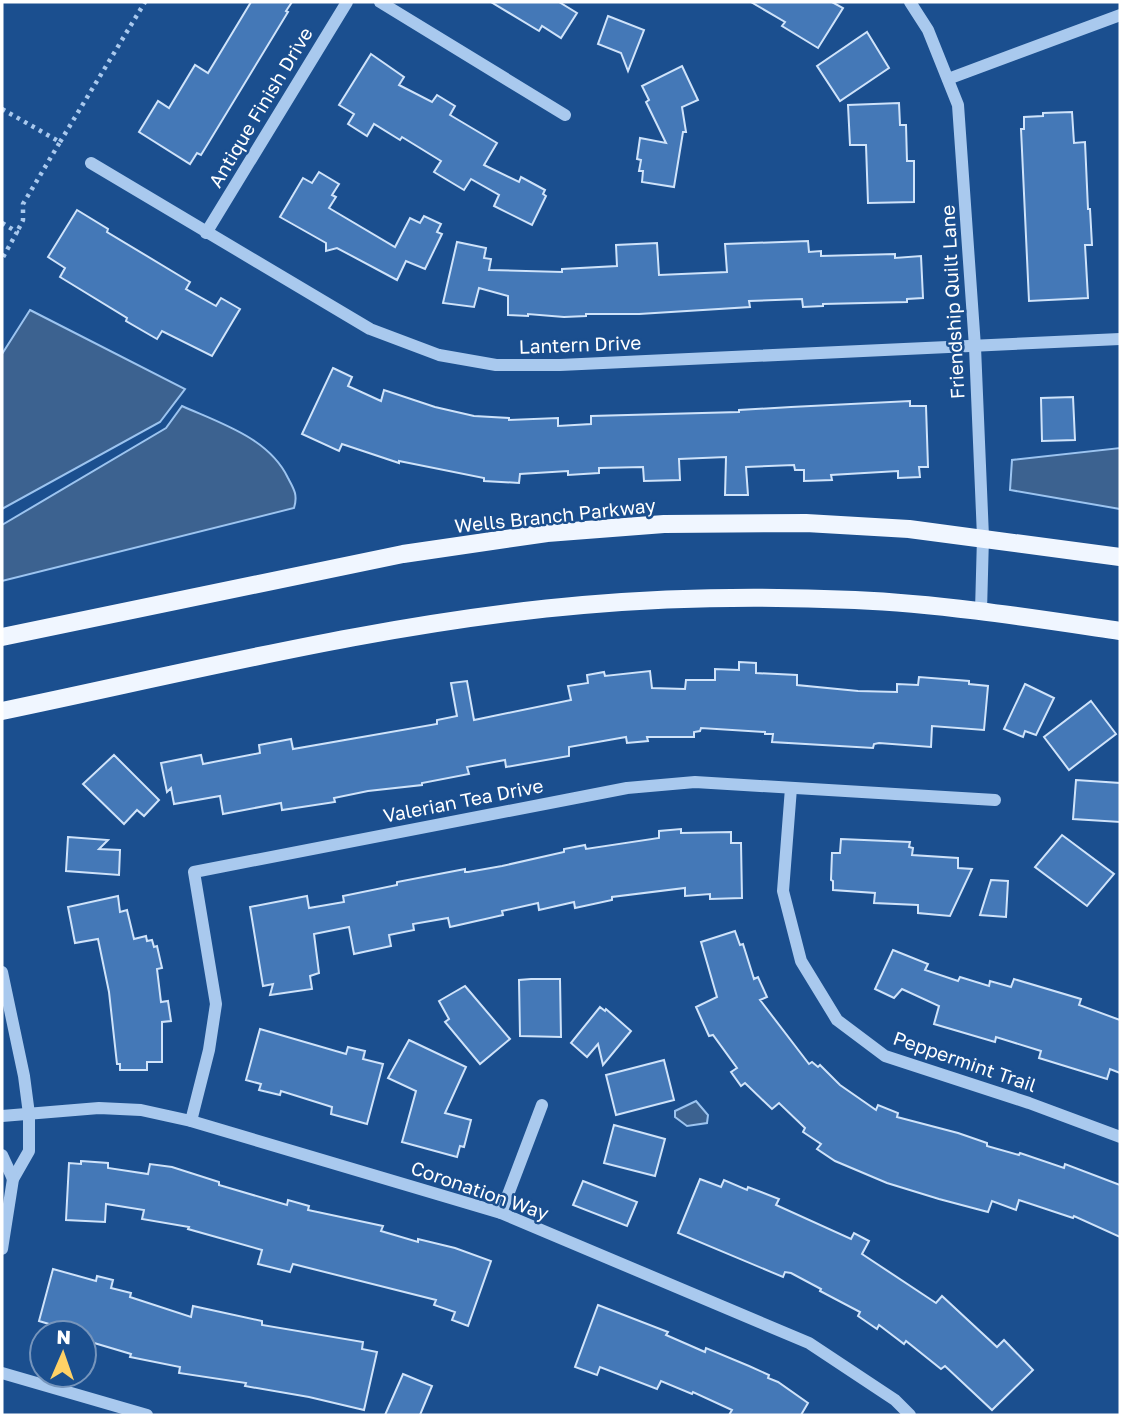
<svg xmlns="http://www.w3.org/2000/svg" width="1122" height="1417" font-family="'Golos Text',sans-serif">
	<rect width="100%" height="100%" fill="#1b4f8f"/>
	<g fill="#3c6290" stroke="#9cc4f0" stroke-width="2">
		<polygon points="30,310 185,389 160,422 2,509 2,354"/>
		<path d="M182 406C220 423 269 438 288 478 294 489 298 495 294 508L2 581V525L166 428Z"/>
		<polygon points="1120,448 1120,509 1010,490 1012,460"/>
		<polygon points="696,1101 708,1115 707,1123 687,1126 675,1117 675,1111"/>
	</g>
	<g fill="#4478b7" stroke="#cfe3fa" stroke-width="2">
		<polygon points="251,2 292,2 286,11 288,12 201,155 197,153 190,164 139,132 158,101 169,108 195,65 208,73"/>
		<polygon points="491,2 559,2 577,13 561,38 542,26 539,31"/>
		<polygon points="751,2 832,2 843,8 818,48 782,26 785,22"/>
		<polygon points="608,16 644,30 628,71 621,53 598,44"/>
		<polygon points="867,32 889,68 840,101 817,66"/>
		<polygon points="371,54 404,77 399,85 432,102 437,95 455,106 450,115 497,143 484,165 519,182 521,177 545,190 543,194 546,196 532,225 494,206 499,195 471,179 464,190 434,172 441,161 402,137 400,140 374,124 367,136 348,124 354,114 339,105"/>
		<polygon points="682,66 698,100 682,107 686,132 683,132 674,187 642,182 643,171 639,171 641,160 637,159 640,138 666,143 646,102 649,100 642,86"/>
		<polygon points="899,103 900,125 906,125 907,161 914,161 914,202 868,203 866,145 850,145 848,105"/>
		<polygon points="1072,112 1074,143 1085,142 1088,209 1090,209 1092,245 1085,245 1088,298 1029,301 1021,129 1024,129 1024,117 1043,116 1043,113"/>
		<polygon points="319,172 339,184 332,195 336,197 329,208 395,247 410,218 420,223 424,216 441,224 437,232 442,234 425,269 406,261 397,280 337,248 326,251 326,243 280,217 303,178 312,183"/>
		<polygon points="77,210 108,229 107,232 190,282 186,289 216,306 221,298 240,309 212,356 162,331 157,339 126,321 127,318 60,277 65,268 48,257"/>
		<polygon points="808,241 809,252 821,251 821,256 895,254 895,258 921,256 923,298 907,299 907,302 823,304 823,306 803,307 802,299 749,301 750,307 639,314 586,314 586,316 564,317 528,314 528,316 508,315 508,296 479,288 474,307 443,303 457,242 486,248 484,258 491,259 489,270 562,272 562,269 617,266 616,245 657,243 659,275 727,272 725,244"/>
		<polygon points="333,368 352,377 348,386 381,401 384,390 435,407 474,416 509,418 509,420 558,418 558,426 591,424 591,416 739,412 739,410 791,407 910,401 910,406 926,406 928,467 919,467 920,477 898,478 898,471 831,475 832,480 804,481 804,470 795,470 794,465 746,467 748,495 725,495 726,457 679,459 680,480 644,481 643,467 599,468 599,473 568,475 568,471 520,474 519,483 484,481 484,478 399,461 399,463 342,444 339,451 302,434"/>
		<polygon points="1073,397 1075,440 1042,441 1041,398"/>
		<polygon points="739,662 756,663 756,673 797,675 797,685 858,691 897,692 897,684 918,685 919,677 969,681 969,684 988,686 984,730 932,726 931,747 879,743 874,744 873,748 772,742 773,734 765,734 765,732 701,728 700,731 694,732 694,737 647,737 648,741 627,743 626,737 569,747 569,756 506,767 505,760 467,767 469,774 422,783 422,785 368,791 334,798 335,802 282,810 281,803 223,814 220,796 174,804 171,788 167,792 161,763 201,755 203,764 260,753 259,745 291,739 293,749 437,724 437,720 457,716 451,683 467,681 474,720 571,700 568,686 588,683 587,675 604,672 605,676 650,671 652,688 685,689 686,680 715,680 715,669 739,670"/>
		<polygon points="1025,684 1054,698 1036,735 1025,731 1023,737 1004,729"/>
		<polygon points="1091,701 1116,734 1069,770 1044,737"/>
		<polygon points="114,755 159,800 144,816 137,810 124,824 83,784"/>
		<polygon points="1076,780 1120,783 1120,822 1073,819"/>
		<polygon points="681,829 681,833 731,832 731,843 741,843 742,898 710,899 710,894 685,896 685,888 612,897 612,900 575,908 574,902 539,910 538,903 502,911 503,915 450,927 448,918 413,924 414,930 389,935 391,946 354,954 349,927 314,934 319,973 310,976 312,989 270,995 273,984 263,986 250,907 307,896 309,908 344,902 343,896 397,885 397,882 465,869 465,872 468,872 502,866 564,852 564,849 585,845 586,849 659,838 659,831"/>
		<polygon points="1062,835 1114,874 1087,906 1035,867"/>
		<polygon points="68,837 108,840 99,849 120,850 119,875 66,871"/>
		<polygon points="841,839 910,842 909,847 913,848 912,855 958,858 958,868 972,869 950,916 918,913 918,905 874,903 875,893 833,890 833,881 831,880 832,853 840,853"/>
		<polygon points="991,880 1008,881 1006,917 980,915"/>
		<polygon points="118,896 120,912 127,910 134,939 146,936 147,941 152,940 154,947 157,946 162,968 157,969 161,1002 168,1001 171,1021 162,1022 162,1062 147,1062 147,1070 120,1070 120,1064 117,1064 109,992 98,939 75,943 68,907"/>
		<polygon points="735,931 740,945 743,944 754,979 758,977 767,997 760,1000 809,1064 812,1062 818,1067 820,1065 840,1085 876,1110 878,1105 898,1113 897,1117 958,1133 987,1143 987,1146 1019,1155 1020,1153 1064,1168 1065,1164 1120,1185 1120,1237 1074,1216 1073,1218 1019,1200 1016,1210 992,1201 988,1212 939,1199 887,1183 835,1161 817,1149 821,1144 803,1132 805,1128 779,1103 772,1109 745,1083 741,1086 731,1072 737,1068 713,1035 709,1036 696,1007 717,997 701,942"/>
		<polygon points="893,950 928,964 925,970 958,981 960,977 989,986 990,981 1011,987 1014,979 1081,999 1079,1005 1120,1020 1120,1073 1110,1069 1107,1079 1039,1058 1041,1051 996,1037 995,1042 934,1024 939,1006 902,989 894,998 875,989"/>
		<polygon points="531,979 560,979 561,1037 520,1036 519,980"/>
		<polygon points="465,986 510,1039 480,1064 445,1022 449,1019 439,1001"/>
		<polygon points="600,1007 605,1011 606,1009 631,1031 603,1065 598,1044 587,1057 571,1043"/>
		<polygon points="260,1029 346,1054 348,1047 365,1051 363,1059 383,1064 367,1124 331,1114 332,1107 281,1091 280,1095 259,1090 261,1084 246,1080"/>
		<polygon points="409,1040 466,1067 445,1113 471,1120 464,1147 460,1146 457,1157 402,1142 416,1091 388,1078"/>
		<polygon points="664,1060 674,1100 616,1115 606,1075"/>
		<polygon points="614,1125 665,1139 655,1176 604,1163"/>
		<polygon points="81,1161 108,1163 108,1168 148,1174 150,1164 172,1167 219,1182 219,1185 287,1205 288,1200 309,1206 308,1210 383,1226 381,1231 418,1242 418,1239 455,1248 491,1261 468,1326 452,1320 455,1312 434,1305 436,1300 293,1264 290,1272 258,1264 262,1250 188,1229 189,1227 142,1219 144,1210 106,1204 105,1222 66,1220 69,1163 81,1164"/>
		<polygon points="700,1179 721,1187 724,1180 747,1190 748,1187 779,1199 776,1205 851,1239 854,1233 869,1241 862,1254 936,1303 942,1296 997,1347 1004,1340 1033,1370 992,1410 945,1366 941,1369 906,1341 904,1344 879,1325 877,1329 858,1316 860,1312 820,1291 821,1289 791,1273 785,1272 783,1277 678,1233"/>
		<polygon points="583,1181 637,1202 627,1226 573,1205"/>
		<polygon points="53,1269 96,1281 97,1276 113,1280 111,1288 131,1293 130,1297 191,1317 193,1306 262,1321 262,1325 363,1342 362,1349 377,1352 364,1410 309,1397 245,1386 246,1383 179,1373 180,1367 130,1357 131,1354 84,1340 84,1333 47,1333 49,1324 39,1321"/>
		<polygon points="598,1305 668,1332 666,1335 705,1352 706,1348 749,1366 769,1375 768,1378 778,1382 808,1403 801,1415 729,1415 732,1410 693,1392 692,1394 661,1381 657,1389 600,1367 597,1375 575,1367"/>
		<polygon points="403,1374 432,1386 420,1415 385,1415"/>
	</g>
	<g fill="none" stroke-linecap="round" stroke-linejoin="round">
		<g stroke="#a9c9ee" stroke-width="4.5" stroke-dasharray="3.5 5" stroke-linecap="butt">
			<polyline points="2,109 60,142 23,204 23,220 17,232"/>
			<polyline points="60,142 145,2"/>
			<polyline points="2,223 17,232 2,259"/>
		</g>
		<g stroke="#a9c9ee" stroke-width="12">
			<polyline points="380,2 565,115"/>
			<polyline points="910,2 928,30 958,105 975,347 983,537 981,611"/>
			<polyline points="948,79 1120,15"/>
			<polyline points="91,163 370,329 439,355 496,365 560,365 1120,339"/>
			<polyline points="206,233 347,2"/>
			<polyline points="791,788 783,891 801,961 837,1020 885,1056 1029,1103 1120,1137"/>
			<polyline points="2,972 24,1076 29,1114 29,1151 13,1179 2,1249"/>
			<polyline points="2,1116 99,1108 141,1110 191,1121 501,1213 809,1343 895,1400 910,1415"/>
			<polyline points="191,1121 209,1050 216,1004 194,872 627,788 695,782 995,800"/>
			<polyline points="2,1155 13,1179"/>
			<polyline points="501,1213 542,1105"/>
			<polyline points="2,1373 147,1415"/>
		</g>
		<g stroke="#f0f6ff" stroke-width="18">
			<polyline points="2,637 403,554 547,533 664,524 806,523 909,529 1120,557"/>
			<path d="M2 711C194 671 387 622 583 605 673 597 765 596 855 600 944 604 1032 618 1120 631"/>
		</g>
	</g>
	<g text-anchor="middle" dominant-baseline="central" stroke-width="5" stroke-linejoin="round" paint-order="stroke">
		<g font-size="19" fill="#fff" stroke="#1b4f8f">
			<text transform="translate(260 107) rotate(-59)">Antique Finish Drive</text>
			<text transform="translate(952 302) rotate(-93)">Friendship Quilt Lane</text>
			<text transform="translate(580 344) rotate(-2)">Lantern Drive</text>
			<text transform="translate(555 515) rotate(-6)">Wells Branch Parkway</text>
			<text transform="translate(463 800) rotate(-11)">Valerian Tea Drive</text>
			<text transform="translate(965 1061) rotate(19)">Peppermint Trail</text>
			<text transform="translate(480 1190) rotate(19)">Coronation Way</text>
		</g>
	</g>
	<rect width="1122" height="1417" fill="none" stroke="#ffffff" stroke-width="7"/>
	<g transform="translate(63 1354) rotate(2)"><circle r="33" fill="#1b4f8f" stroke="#7695bc" stroke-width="2"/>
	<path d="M0-5L12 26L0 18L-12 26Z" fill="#ffd166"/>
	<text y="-10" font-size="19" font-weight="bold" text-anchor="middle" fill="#ffffff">N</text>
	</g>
</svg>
